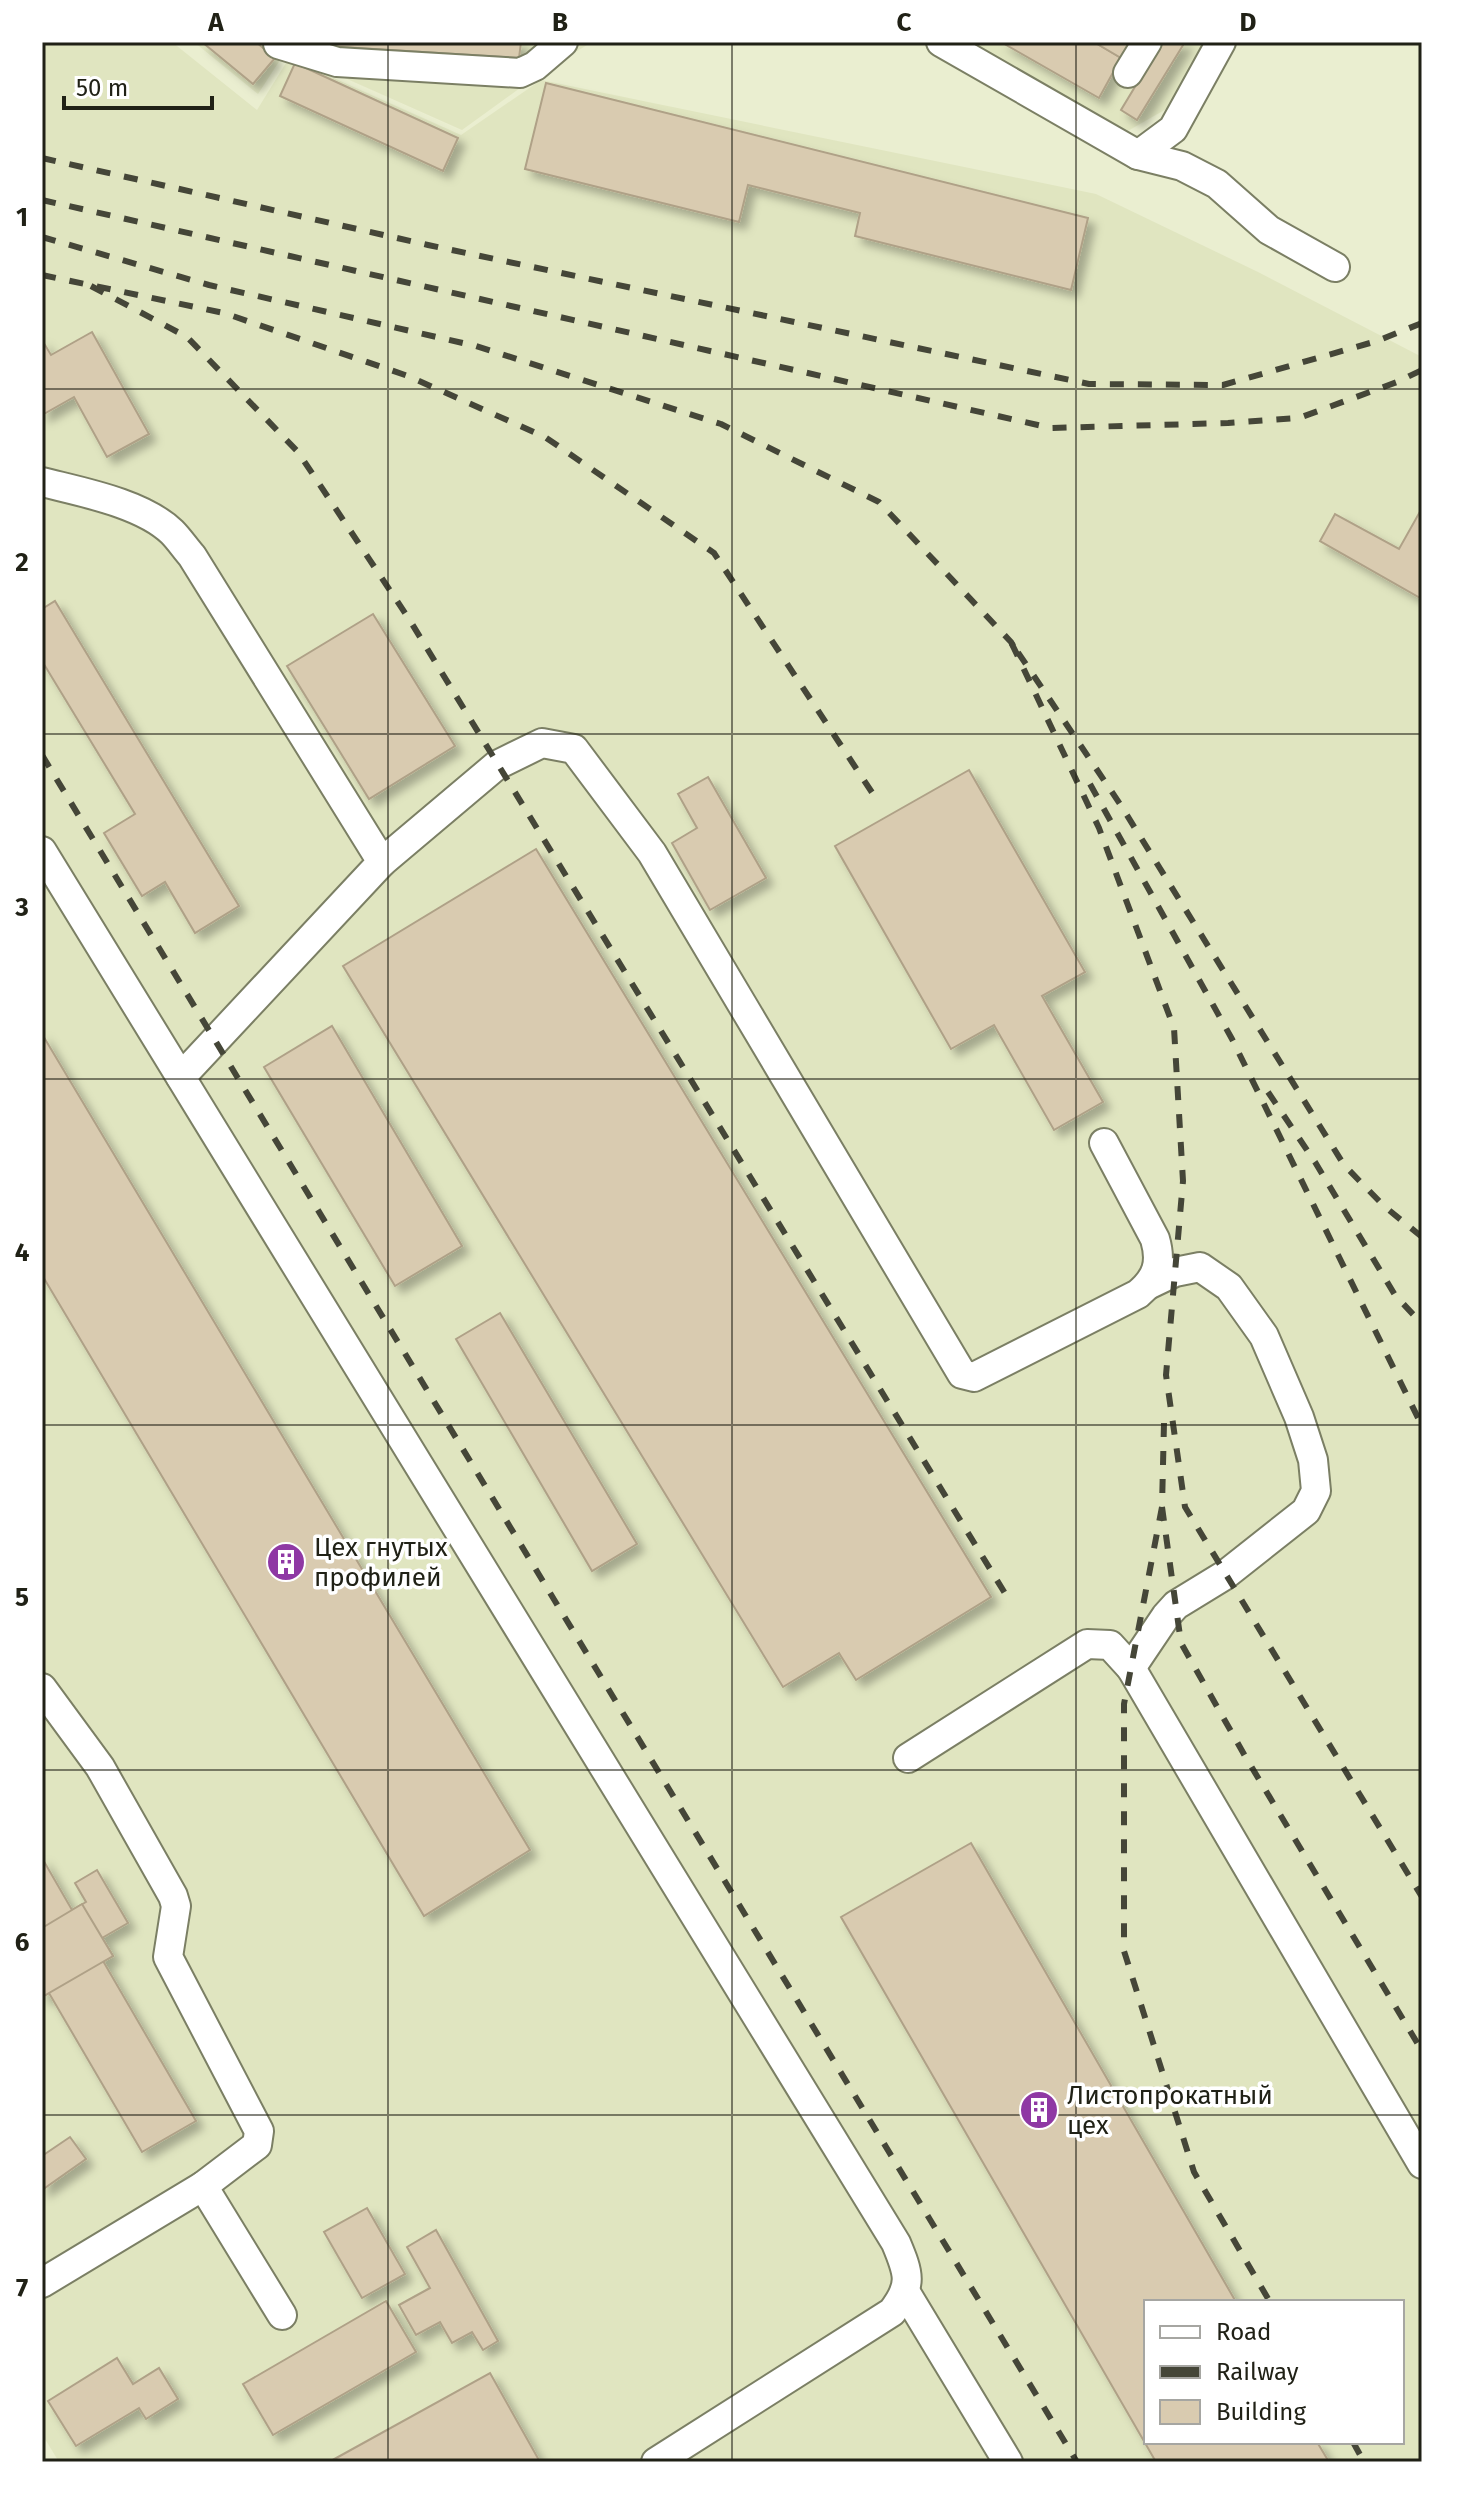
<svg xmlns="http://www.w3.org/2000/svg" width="1464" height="2504" font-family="'Fira Sans',sans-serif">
	<defs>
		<filter id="shadow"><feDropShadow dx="7" dy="7" stdDeviation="4" flood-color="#0004"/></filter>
	</defs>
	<rect width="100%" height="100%" fill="#eaeed0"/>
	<g fill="#e0e5c0" fill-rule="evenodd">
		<path d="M42 42H172L257 110 289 58 461 135 541 80 1096 194 1258 272 1422 357V2462H59L42 2434ZM1146 2302H1402V2442H1146Z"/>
		<polygon points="194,42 592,42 538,75 462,130 291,54 284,54 258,94"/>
		<polygon points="968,42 1208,42 1175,104 1126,132"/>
	</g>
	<g fill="#d9cbb0" stroke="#afa187" stroke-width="2" filter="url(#shadow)">
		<polygon points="202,42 256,42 275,58 253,84"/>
		<polygon points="325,42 521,42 519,58 325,46"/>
		<polygon points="1001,42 1094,42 1121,58 1099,98"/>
		<polygon points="1094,42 1132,42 1121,58"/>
		<polygon points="1162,42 1185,42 1137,120 1121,110"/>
		<polygon points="295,63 458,138 443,171 280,96"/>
		<polygon points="546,83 1088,218 1071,290 855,236 860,213 748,185 739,222 525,169"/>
		<polygon points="92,332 149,434 107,457 74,397 42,415 42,340 51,355"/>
		<polygon points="1422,508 1422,599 1320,541 1335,514 1399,549"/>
		<polygon points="55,601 239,906 195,933 165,882 142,896 104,833 135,814 42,661 42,609"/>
		<polygon points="373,614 455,746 369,799 287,666"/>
		<polygon points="969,770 1085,972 1042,996 1103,1102 1054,1130 994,1025 951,1049 835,846"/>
		<polygon points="708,777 766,878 710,910 672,843 697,828 678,794"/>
		<polygon points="536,849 991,1597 856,1680 839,1653 783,1687 343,966"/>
		<polygon points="332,1026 462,1246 395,1286 264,1067"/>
		<polygon points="42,1034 530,1850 424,1916 42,1275"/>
		<polygon points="500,1313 637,1544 592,1571 456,1339"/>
		<polygon points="971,1843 1236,2302 1146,2302 1146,2442 1317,2442 1329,2462 1156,2462 841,1917"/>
		<polygon points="42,1858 72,1910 86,1902 75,1883 97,1870 128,1923 102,1938 113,1956 103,1961 196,2121 142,2152 49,1993 42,1997"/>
		<polygon points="82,1904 113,1956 42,1997 42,1928"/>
		<polygon points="70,2137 86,2159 42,2190 42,2156"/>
		<polygon points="367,2208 405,2274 362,2298 324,2232"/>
		<polygon points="436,2230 498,2341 483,2350 472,2332 452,2343 440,2322 416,2335 399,2305 430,2288 407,2247"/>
		<polygon points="386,2301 416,2352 273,2435 243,2384"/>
		<polygon points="117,2358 133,2384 159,2368 178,2399 146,2419 139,2408 76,2446 48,2401"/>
		<polygon points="490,2373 540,2462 329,2462"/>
	</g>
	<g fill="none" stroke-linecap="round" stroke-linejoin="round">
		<g stroke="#7b7f64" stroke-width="32">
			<g id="minor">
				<polyline points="941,42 1138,155 1182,166 1217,184 1269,230 1335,267"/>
				<polyline points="278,44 337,62 520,73 535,66 563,42"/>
				<polyline points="1128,73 1147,42"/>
				<polyline points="1138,155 1173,129 1221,42"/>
				<path d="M42 482C81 492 142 503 172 532 179 539 185 548 192 556L382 862 181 1077"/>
				<path d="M42 851 896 2243C909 2274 913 2285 892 2312L656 2462"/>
				<path d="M382 862 497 765 542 743 574 749 652 853 962 1374 974 1377 1138 1294C1157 1278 1162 1263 1155 1239L1104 1143"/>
				<polyline points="1131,1668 1166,1616 1176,1605 1225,1575 1306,1511 1316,1491 1313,1460 1299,1417 1264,1336 1229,1287 1200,1267 1175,1272 1150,1284"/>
				<polyline points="42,1688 100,1767 173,1896 176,1906 168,1957 259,2131 257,2145 203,2186 42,2283"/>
				<polyline points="908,1758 1087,1644 1110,1645 1131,1668 1422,2164"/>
				<polyline points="203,2186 282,2315"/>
				<polyline points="906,2293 1008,2462"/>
			</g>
		</g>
		<use href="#minor" stroke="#fff" stroke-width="28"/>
		<g stroke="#454638" stroke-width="6" stroke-dasharray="14 14" stroke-linecap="butt">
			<polyline points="42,158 428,245 1089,384 1223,385 1377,341 1422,323"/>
			<polyline points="42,200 1051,428 1228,423 1299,418 1397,382 1422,370"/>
			<polyline points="42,237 209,285 476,346 721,424 879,502 1011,642 1016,651"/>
			<polyline points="42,275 224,313 408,376 545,437 714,553 877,800"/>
			<polyline points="91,286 187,337 298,452 409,619 1006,1595"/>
			<polyline points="42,755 1077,2462"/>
			<polyline points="1090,784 1232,1039 1422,1426"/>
			<polyline points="1268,1092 1315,1162 1395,1295 1422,1324"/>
			<polyline points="1422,1237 1384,1206 1344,1165 1120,804 1011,642 1099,828 1174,1028 1183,1181 1166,1375 1185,1507 1422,1897"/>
			<polyline points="1164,1423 1162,1507 1181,1643 1245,1756 1422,2051"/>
			<polyline points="1162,1507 1124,1704 1124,1951 1194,2172 1270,2302"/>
			<polyline points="1353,2442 1364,2462"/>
		</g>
	</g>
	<path fill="none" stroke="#202116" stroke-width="2" stroke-opacity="0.55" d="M388 42V2462M732 42V2462M1076 42V2462M42 389H1422M42 734H1422M42 1079H1422M42 1425H1422M42 1770H1422M42 2115H1422"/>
	<defs>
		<g id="building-disc" transform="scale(2)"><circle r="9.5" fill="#8f38a4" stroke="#fff"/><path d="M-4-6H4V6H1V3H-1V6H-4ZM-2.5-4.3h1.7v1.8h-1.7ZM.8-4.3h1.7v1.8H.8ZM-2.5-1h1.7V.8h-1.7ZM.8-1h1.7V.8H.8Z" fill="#fff"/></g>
	</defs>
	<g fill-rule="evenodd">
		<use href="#building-disc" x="286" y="1562"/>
		<use href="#building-disc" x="1039" y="2110"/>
	</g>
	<g text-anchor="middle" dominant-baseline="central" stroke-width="7" stroke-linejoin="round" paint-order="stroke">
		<g font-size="26" fill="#202116" stroke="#fff" text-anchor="start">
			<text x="314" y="1547">Цех гнутых<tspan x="314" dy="30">профилей</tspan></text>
			<text x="1067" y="2095">Листопрокатный<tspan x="1067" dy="30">цех</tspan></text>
		</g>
	</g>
	<rect width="1464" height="2504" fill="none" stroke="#ffffff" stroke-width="88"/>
	<rect x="1144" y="2300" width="260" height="144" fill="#ffffff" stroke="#a6a6a2" stroke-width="2"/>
	<rect x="1160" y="2326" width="40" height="12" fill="#ffffff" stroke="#a6a6a2" stroke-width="2"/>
	<text x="1216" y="2340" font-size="24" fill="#202116">Road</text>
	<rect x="1160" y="2366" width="40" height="12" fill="#454638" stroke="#a6a6a2" stroke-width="2"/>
	<text x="1216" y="2380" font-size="24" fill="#202116">Railway</text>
	<rect x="1160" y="2400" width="40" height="24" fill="#d9cbb0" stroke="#a6a6a2" stroke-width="2"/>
	<text x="1216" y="2420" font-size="24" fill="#202116">Building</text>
	<path d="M64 96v12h148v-12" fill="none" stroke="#202116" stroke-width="4"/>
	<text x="76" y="96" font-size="24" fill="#202116" stroke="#ffffff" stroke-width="6" paint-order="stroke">50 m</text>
	<rect x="44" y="44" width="1376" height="2416" fill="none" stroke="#202116" stroke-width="3"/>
	<g font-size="26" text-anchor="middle" font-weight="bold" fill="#202116">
		<text x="216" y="31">A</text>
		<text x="560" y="31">B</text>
		<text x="904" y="31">C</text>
		<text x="1248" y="31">D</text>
		<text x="22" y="226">1</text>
		<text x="22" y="571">2</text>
		<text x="22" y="916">3</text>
		<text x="22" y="1261">4</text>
		<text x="22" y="1606">5</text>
		<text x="22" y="1951">6</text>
		<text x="22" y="2297">7</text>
	</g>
</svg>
